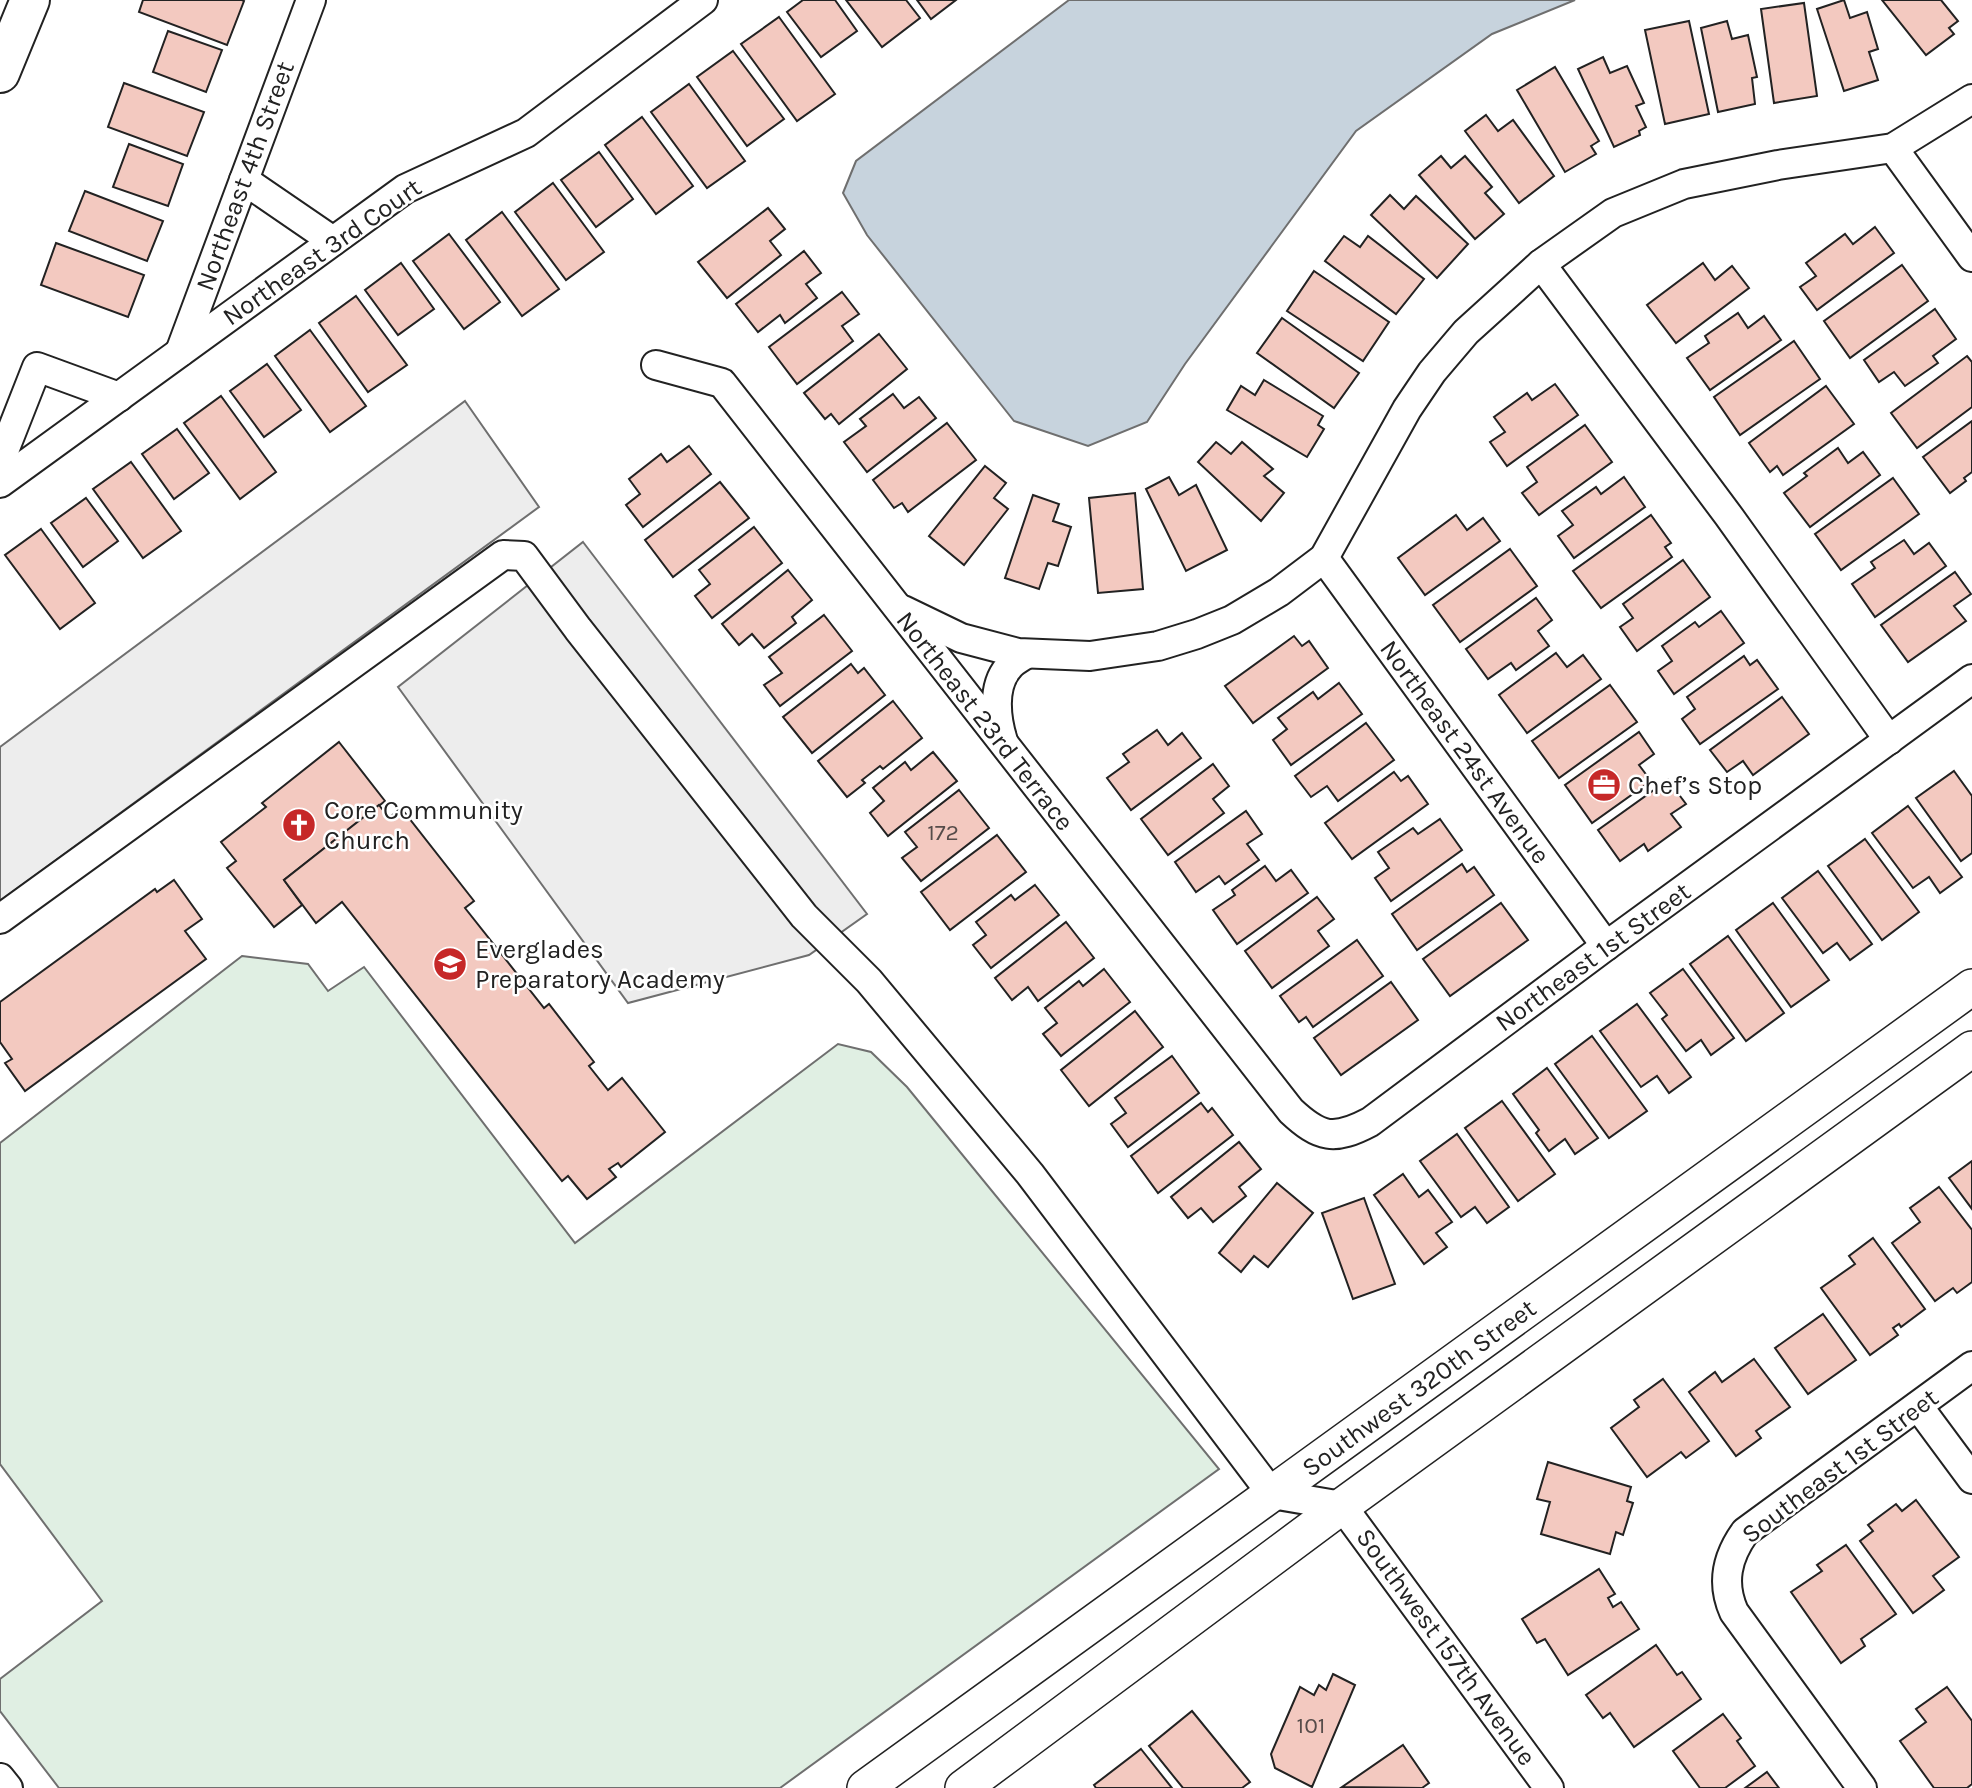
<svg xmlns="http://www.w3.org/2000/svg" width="1972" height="1788" font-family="Karla,sans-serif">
	<rect width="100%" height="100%" fill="#fff"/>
	<polygon fill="#e0efe3" stroke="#6f6f6f" stroke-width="2" points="242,956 308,964 328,991 364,967 575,1243 838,1044 871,1052 907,1087 1219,1469 780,1788 59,1788 0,1711 0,1679 102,1601 0,1464 0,1143"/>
	<g fill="#ededed" stroke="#6f6f6f" stroke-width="2">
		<polygon points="465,401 539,507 0,901 0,747"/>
		<polygon points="583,542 867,914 809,955 628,1003 398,687"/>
	</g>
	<polygon fill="#c7d3dd" stroke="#6f6f6f" stroke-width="2" points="1069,0 1575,0 1492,34 1356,131 1185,364 1147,422 1088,446 1014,421 867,235 843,193 856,161"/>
	<g fill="#f3c9c0" stroke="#222" stroke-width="2">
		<polygon points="143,0 242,0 244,1 227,45 139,12"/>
		<polygon points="803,0 835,0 857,31 821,57 787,12"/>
		<polygon points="846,0 906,0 920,18 882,47"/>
		<polygon points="917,0 956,0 931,19"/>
		<polygon points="1844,0 1850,18 1867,12 1878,49 1869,52 1878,80 1844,91 1817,9"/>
		<polygon points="1882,0 1941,0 1958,21 1949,28 1954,34 1926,55"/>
		<polygon points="1804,3 1817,96 1774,103 1761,9"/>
		<polygon points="779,17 835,94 797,121 741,44"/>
		<polygon points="1689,21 1709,114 1665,124 1645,30"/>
		<polygon points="1727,21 1732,39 1748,35 1757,77 1752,78 1755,104 1718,112 1701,28"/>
		<polygon points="168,31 222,50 206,92 153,72"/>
		<polygon points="733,51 784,119 747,146 697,77"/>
		<polygon points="1603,57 1610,73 1627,66 1644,103 1636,106 1646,127 1639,131 1640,135 1614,147 1578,69"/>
		<polygon points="1555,67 1599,141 1591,146 1596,154 1565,172 1517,90"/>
		<polygon points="124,83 204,112 187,156 108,127"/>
		<polygon points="689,84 745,161 707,188 651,112"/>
		<polygon points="1486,115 1498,131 1513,120 1554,176 1519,203 1465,131"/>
		<polygon points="642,117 693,186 656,214 605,145"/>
		<polygon points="129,144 183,164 168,206 113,187"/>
		<polygon points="599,152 633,199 596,227 561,180"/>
		<polygon points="1441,156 1451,168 1465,156 1492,187 1485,193 1504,214 1475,239 1419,175"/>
		<polygon points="553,183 604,252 566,280 515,212"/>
		<polygon points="85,191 163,221 147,261 69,231"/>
		<polygon points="1390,195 1404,209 1416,196 1468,244 1437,278 1371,215"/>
		<polygon points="768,208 785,229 770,241 781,255 727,298 698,262"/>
		<polygon points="502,212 559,289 522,316 466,240"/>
		<polygon points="1875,227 1894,253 1817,310 1800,287 1816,276 1806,263 1845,234 1853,244"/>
		<polygon points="449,234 500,302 464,329 413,261"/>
		<polygon points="1344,236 1360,247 1368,236 1424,279 1396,314 1325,261"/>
		<polygon points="56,243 144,275 128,317 41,285"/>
		<polygon points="804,251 821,273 806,284 817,298 785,323 780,315 758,332 736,304"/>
		<polygon points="401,263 434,309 398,335 365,290"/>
		<polygon points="1703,263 1715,280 1732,266 1749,288 1676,343 1647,305"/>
		<polygon points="1902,265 1928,301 1850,358 1824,321"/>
		<polygon points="1314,271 1389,322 1363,361 1287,311"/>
		<polygon points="842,292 859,314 842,326 853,341 797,384 769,347"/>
		<polygon points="356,296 407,365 368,392 319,323"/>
		<polygon points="1935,309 1956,339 1933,356 1938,363 1905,386 1894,372 1879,382 1864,360"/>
		<polygon points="1738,313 1748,328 1764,316 1781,340 1710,390 1687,358 1709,343 1705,336"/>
		<polygon points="1282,318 1359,373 1334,408 1257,353"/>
		<polygon points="310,330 366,406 330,432 275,356"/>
		<polygon points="879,334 907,369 839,424 831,414 825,419 804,393"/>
		<polygon points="1794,341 1820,379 1740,435 1714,397"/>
		<polygon points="1967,356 1972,362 1972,407 1917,448 1891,413"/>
		<polygon points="267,364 301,410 264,437 230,391"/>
		<polygon points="1264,380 1323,416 1318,425 1324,429 1307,457 1227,410 1241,386 1255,395"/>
		<polygon points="1555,384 1578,415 1507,466 1490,442 1505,432 1494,417 1527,393 1532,400"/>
		<polygon points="1826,386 1854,424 1783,475 1777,466 1770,472 1749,443"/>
		<polygon points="893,394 904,408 919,397 936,418 867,472 844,442 866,426 860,419"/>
		<polygon points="221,396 276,472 240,499 184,423"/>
		<polygon points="1972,421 1972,472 1964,478 1966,481 1950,493 1923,457"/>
		<polygon points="947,423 976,460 908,512 902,503 894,508 873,480"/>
		<polygon points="1585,425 1612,462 1539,515 1522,493 1537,482 1527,467"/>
		<polygon points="177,429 209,473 174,499 142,454"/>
		<polygon points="1216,442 1231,454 1242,442 1273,469 1264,476 1284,493 1261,521 1198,462"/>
		<polygon points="689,446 711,474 643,527 626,505 640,494 629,479 661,454 667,462"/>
		<polygon points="1838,448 1848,463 1863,452 1880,475 1810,527 1784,493 1807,476 1804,473"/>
		<polygon points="131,462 181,531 143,558 93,489"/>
		<polygon points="985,466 1006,483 994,498 1008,509 964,565 929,536"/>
		<polygon points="1169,477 1179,495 1196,485 1227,550 1186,571 1146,489"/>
		<polygon points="1624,477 1645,507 1574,558 1558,536 1573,525 1562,511 1596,487 1601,494"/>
		<polygon points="1893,478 1919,514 1841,570 1815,534"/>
		<polygon points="720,482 749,518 673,577 645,540"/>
		<polygon points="1135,493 1143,589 1098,593 1089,498"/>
		<polygon points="1033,495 1059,504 1053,521 1071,527 1058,566 1048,563 1039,589 1005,578"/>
		<polygon points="86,498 118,541 83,567 51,523"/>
		<polygon points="1456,515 1467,530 1483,518 1500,541 1425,595 1398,558"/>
		<polygon points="1651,515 1671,543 1665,547 1672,557 1601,608 1573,571"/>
		<polygon points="754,527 782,563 712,618 695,596 710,584 699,570"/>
		<polygon points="41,529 95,603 60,629 5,555"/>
		<polygon points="1904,540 1914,554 1929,543 1946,566 1875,617 1852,584 1875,568 1871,562"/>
		<polygon points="1510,549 1537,586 1460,642 1433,605"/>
		<polygon points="1683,560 1710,597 1637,651 1620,627 1633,618 1623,604"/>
		<polygon points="788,570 812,600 792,617 796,623 764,648 752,634 739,645 722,624"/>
		<polygon points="1955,572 1971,594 1954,606 1966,621 1908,662 1881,625"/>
		<polygon points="1536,598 1552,620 1538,631 1549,646 1516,670 1511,663 1488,679 1466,649"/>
		<polygon points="1721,611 1744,643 1674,694 1658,671 1672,661 1662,646 1695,622 1699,627"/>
		<polygon points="824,615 852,651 780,706 764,685 782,673 769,657"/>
		<polygon points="1294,636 1302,646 1309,641 1328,668 1253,723 1225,686"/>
		<polygon points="1556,653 1567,667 1583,655 1601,679 1527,733 1499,695"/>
		<polygon points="1744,656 1750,665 1757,660 1778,689 1700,744 1682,719 1695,709 1687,697"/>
		<polygon points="851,664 858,673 864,668 885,695 812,753 783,717"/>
		<polygon points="1339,683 1362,714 1291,765 1273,740 1287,729 1278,718 1313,692 1318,699"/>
		<polygon points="1610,685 1637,722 1559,778 1532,741"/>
		<polygon points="1782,697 1809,734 1753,775 1743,761 1727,772 1710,750"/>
		<polygon points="893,701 922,738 883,769 880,766 862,780 865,783 847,797 818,761"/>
		<polygon points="1366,723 1394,760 1338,801 1327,786 1311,797 1295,776"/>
		<polygon points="1157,730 1168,745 1182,733 1201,758 1131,810 1107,778 1129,762 1123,754"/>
		<polygon points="1639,732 1654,754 1639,765 1651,781 1592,823 1565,785"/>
		<polygon points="339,742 385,801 284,880 302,905 274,927 227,868 236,861 221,842 266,807 262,803"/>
		<polygon points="933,752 957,781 888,836 870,813 884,801 873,788 905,762 911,770"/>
		<polygon points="1213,764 1229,786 1213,799 1224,813 1168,855 1141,819"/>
		<polygon points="1954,771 1972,796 1972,853 1961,861 1916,798"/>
		<polygon points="1394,772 1401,781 1408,776 1428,804 1352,859 1325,823"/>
		<polygon points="1668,780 1686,804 1671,814 1681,827 1648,851 1644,844 1620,861 1598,830"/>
		<polygon points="959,790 989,828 921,881 902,858 917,847 905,832"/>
		<polygon points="379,805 389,818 401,808 474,901 465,908 544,1008 549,1004 594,1062 589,1066 608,1090 622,1078 665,1132 621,1167 618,1163 609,1169 616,1177 587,1199 568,1176 562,1181 342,902 316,923 284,880"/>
		<polygon points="1908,806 1962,877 1940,893 1929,877 1913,888 1872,833"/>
		<polygon points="1246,811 1262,834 1247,844 1259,860 1225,884 1219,876 1196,892 1175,862"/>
		<polygon points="1440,819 1462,850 1391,901 1375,878 1389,868 1378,852 1413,828 1418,834"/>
		<polygon points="997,835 1026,872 950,930 921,892"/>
		<polygon points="1865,839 1919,912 1882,940 1828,866"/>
		<polygon points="1462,864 1467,872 1474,867 1494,895 1417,950 1392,914"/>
		<polygon points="1265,866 1276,881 1291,870 1308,893 1237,944 1213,910 1235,895 1232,890"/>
		<polygon points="1818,871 1872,944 1850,960 1837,943 1823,953 1782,898"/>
		<polygon points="174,880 202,919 185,931 206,959 25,1091 5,1063 12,1059 0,1042 0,1002 155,889 157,892"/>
		<polygon points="1035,885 1059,915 991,968 973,945 986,935 976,922 1011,895 1015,900"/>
		<polygon points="1317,897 1334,919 1318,931 1329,946 1272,988 1245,951"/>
		<polygon points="1501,903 1528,940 1450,996 1423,959"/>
		<polygon points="1773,903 1829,980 1791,1007 1736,930"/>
		<polygon points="1066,922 1094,958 1038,1001 1028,987 1012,1000 995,978"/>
		<polygon points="1728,936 1784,1013 1746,1041 1690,964"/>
		<polygon points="1357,940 1383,976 1313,1027 1306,1017 1299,1022 1280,996"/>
		<polygon points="1104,969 1130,1002 1061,1056 1043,1034 1057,1023 1045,1008 1079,981 1083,986"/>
		<polygon points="1683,969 1734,1038 1711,1055 1701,1040 1686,1051 1662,1019 1667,1015 1650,993"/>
		<polygon points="1391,982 1418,1020 1341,1075 1314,1038"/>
		<polygon points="1637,1004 1691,1077 1669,1093 1657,1076 1641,1087 1600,1031"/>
		<polygon points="1135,1011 1163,1047 1089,1106 1061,1070"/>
		<polygon points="1592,1036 1647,1111 1609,1138 1555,1064"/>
		<polygon points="1172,1056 1199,1093 1128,1147 1111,1124 1126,1113 1115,1098"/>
		<polygon points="1547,1068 1598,1138 1575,1154 1565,1139 1549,1151 1536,1133 1539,1130 1513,1094"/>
		<polygon points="1502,1101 1555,1174 1518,1201 1465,1128"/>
		<polygon points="1201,1103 1208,1112 1212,1108 1233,1135 1158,1193 1131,1156"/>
		<polygon points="1457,1134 1509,1207 1487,1223 1475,1207 1461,1217 1420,1161"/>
		<polygon points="1239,1142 1261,1169 1239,1187 1246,1196 1213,1222 1201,1208 1188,1218 1171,1197"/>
		<polygon points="1972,1161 1972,1209 1949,1178"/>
		<polygon points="1403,1174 1419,1197 1428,1190 1452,1222 1436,1233 1447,1247 1424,1264 1374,1195"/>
		<polygon points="1277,1183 1313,1213 1268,1267 1254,1256 1241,1272 1219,1253"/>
		<polygon points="1939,1187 1972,1230 1972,1282 1957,1293 1953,1288 1935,1301 1892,1243 1920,1222 1910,1208"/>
		<polygon points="1364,1198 1395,1284 1353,1299 1322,1213"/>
		<polygon points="1873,1238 1925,1309 1901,1327 1899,1324 1893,1328 1898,1335 1870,1355 1821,1288 1855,1264 1849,1256"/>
		<polygon points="1823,1314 1856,1360 1808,1394 1775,1348"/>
		<polygon points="1754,1359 1790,1407 1756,1431 1761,1438 1736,1456 1689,1392 1715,1372 1722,1382"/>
		<polygon points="1663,1379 1709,1441 1686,1458 1681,1452 1647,1477 1611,1428 1639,1407 1634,1400"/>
		<polygon points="1548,1462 1631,1487 1627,1501 1633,1503 1623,1535 1616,1532 1610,1554 1541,1534 1550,1502 1537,1499"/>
		<polygon points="1916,1500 1959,1557 1933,1576 1944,1590 1913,1613 1860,1541 1873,1531 1868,1525 1896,1504 1902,1511"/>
		<polygon points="1846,1545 1896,1614 1861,1639 1865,1646 1841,1663 1791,1592 1822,1571 1817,1565"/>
		<polygon points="1599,1569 1615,1594 1608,1598 1613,1607 1621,1602 1639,1629 1568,1675 1545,1639 1537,1643 1522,1619"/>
		<polygon points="1656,1645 1677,1675 1682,1672 1701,1699 1634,1747 1610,1713 1603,1718 1586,1695"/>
		<polygon points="1333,1674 1355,1685 1312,1787 1275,1768 1271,1754 1300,1687 1314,1695 1319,1685 1326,1690"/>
		<polygon points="1947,1687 1972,1721 1972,1784 1967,1788 1934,1788 1900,1741 1926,1722 1916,1709"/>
		<polygon points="1192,1711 1250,1782 1242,1788 1183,1788 1149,1746"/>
		<polygon points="1723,1714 1741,1738 1737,1741 1755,1766 1725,1788 1700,1788 1673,1751"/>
		<polygon points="1403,1745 1429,1783 1422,1788 1342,1787"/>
		<polygon points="1141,1749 1172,1788 1096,1788 1094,1785"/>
		<polygon points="1767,1772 1779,1788 1745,1788"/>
	</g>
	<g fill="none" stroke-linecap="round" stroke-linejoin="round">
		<g stroke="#222" stroke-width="32">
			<g id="minor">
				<polyline points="1893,148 1972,257"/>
				<polyline points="244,180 333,241"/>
				<polyline points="1541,264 1728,515 1889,740"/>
				<polyline points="180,352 311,0"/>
				<path d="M656 365 722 383 1291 1111C1320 1138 1334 1141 1370 1122L1606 946 1972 679"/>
				<polyline points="0,461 37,367 119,397"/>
				<polyline points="0,483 405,189 526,133 703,0"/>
				<polyline points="1324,558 1606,946"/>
				<polyline points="903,610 961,638 1018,653 1090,656 1158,646 1197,634 1232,620 1279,592 1324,558 1407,409 1432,372 1466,332 1541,264 1613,213 1684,184 1778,165 1893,148 1972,99"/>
				<path d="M1003 741C996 719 992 687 1008 668 1012 662 1020 658 1026 654"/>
				<polyline points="0,919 503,555 524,556 578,629 804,916 869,981 1030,1174 1272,1494 1342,1506 1549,1788"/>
				<polyline points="1918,1406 1972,1479"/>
				<polyline points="0,1778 8,1788"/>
				<path d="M1862 1788 1734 1612C1721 1583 1727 1557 1745 1532L1972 1366"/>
			</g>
		</g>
		<g stroke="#222" stroke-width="38">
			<g id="tertiary">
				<polyline points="865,1788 1972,987"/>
				<polyline points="963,1788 1342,1506 1972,1049"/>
			</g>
		</g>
		<g stroke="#222" stroke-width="42">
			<polyline id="motorway" points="0,73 30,0"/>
		</g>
		<use href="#minor" stroke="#fff" stroke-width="28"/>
		<use href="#tertiary" stroke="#fff" stroke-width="35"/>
		<use href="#motorway" stroke="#fff" stroke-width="38"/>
	</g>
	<defs>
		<g id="office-disc" transform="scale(1.75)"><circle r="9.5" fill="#c62828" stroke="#fff"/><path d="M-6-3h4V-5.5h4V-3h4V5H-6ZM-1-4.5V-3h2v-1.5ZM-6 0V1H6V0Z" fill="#fff"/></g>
		<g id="church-disc" transform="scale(1.75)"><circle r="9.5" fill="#c62828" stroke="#fff"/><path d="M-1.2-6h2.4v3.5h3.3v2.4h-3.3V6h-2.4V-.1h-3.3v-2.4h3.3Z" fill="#fff"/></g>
		<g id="school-disc" transform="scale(1.75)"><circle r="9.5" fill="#c62828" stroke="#fff"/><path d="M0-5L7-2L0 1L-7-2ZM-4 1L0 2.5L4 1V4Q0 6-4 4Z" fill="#fff"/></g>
	</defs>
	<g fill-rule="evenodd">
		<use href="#office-disc" x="1604" y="785"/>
		<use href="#church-disc" x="299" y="825"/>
		<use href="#school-disc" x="450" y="964"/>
	</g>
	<g text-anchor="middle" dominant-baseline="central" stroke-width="5" stroke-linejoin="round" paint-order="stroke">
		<g font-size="23" fill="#564c4a">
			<text x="943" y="832">172</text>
			<text x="1311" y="1725">101</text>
		</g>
		<g font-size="26" fill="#222" stroke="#fff">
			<text transform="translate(245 176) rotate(-70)">Northeast 4th Street</text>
			<text transform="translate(322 252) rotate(-35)">Northeast 3rd Court</text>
			<text transform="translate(985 721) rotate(52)">Northeast 23rd Terrace</text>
			<text transform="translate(1465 752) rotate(54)">Northeast 24st Avenue</text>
			<text transform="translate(1593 957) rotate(-36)">Northeast 1st Street</text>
			<text transform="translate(1419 1388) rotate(-36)">Southwest 320th Street</text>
			<text transform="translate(1840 1466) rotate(-37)">Southeast 1st Street</text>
			<text transform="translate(1446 1647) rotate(54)">Southwest 157th Avenue</text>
		</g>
		<g font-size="26" fill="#222" stroke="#fff" text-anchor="start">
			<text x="1628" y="785">Chef’s Stop</text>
			<text x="324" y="810">Core Community<tspan x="324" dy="30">Church</tspan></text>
			<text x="475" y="949">Everglades<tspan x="475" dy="30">Preparatory Academy</tspan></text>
		</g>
	</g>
</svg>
